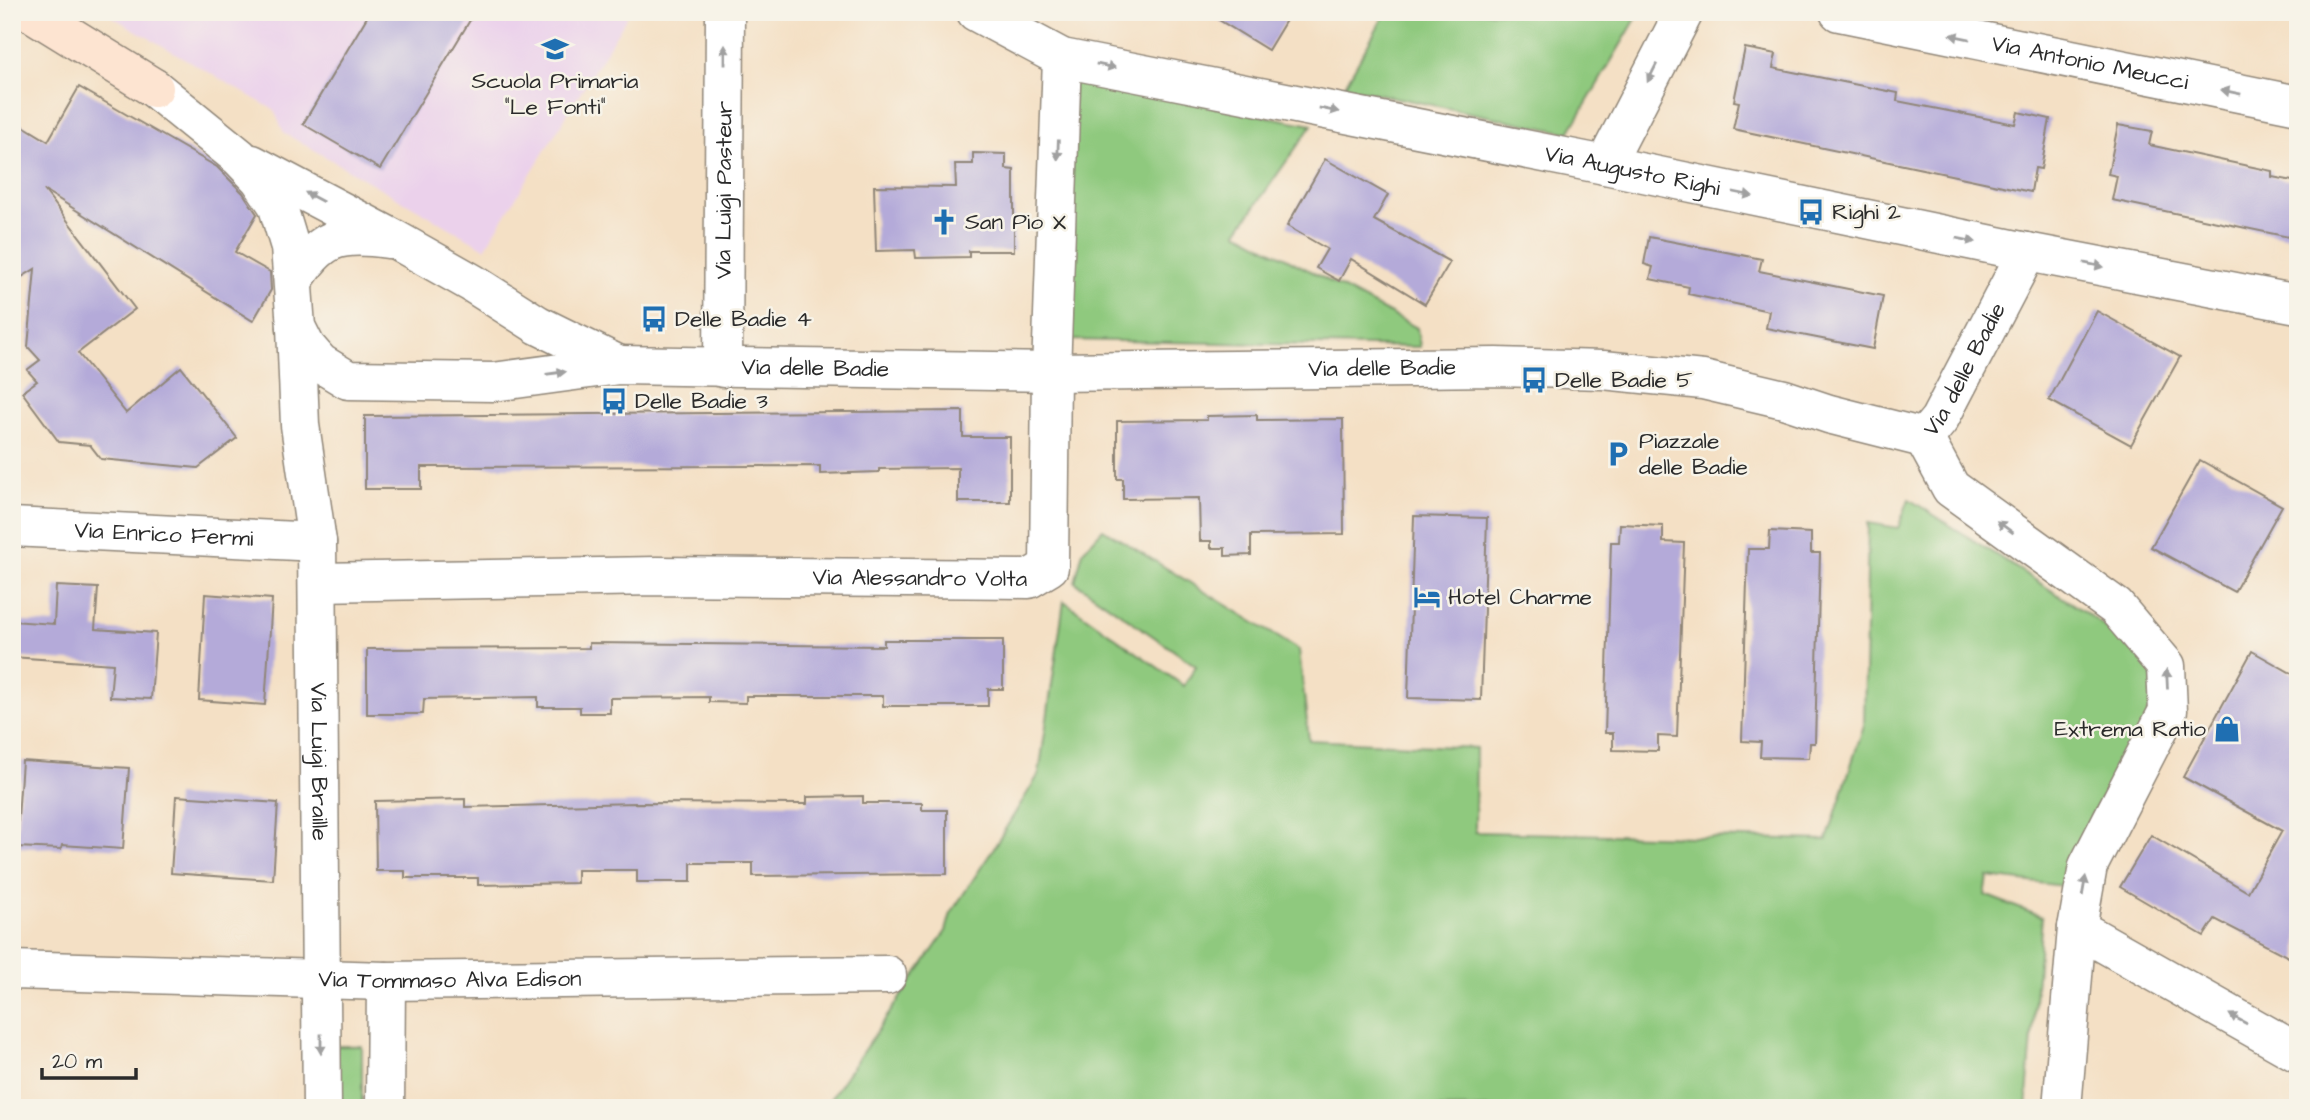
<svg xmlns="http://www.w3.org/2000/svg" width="2310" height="1120" font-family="'Architects Daughter',sans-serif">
	<rect width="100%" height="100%" fill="#f7f3e8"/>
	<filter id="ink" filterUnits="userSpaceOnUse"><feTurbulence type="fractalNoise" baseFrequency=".0143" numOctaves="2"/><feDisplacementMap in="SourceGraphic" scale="14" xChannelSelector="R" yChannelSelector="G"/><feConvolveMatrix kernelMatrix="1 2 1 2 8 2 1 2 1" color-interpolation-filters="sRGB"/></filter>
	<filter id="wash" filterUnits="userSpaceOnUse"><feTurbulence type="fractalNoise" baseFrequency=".00686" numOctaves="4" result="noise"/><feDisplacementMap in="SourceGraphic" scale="28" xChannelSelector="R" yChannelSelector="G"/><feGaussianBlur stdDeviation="1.57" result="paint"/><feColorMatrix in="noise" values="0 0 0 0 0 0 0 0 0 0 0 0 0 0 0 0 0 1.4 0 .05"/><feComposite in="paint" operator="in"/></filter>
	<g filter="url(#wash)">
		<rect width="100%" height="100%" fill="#f4e0c5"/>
		<polygon fill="#ebd1eb" points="104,12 630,12 485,248 284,133 274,110"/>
		<g fill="#8fc97e" stroke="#5d7a54" stroke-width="2">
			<polygon points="1386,12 1640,12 1569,133 1344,87"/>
			<polygon points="1073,80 1312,125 1237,232 1417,328 1420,347 1068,340"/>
			<polygon points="1909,499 2085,612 2122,639 2153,671 2151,718 2091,816 2072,858 2063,886 1988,877 1985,895 2042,917 2026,1108 824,1108 946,931 951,913 990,854 1039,774 1064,601 1184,686 1196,666 1075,582 1083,551 1103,529 1299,650 1309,740 1476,748 1475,832 1827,840 1864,725 1868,523 1898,528"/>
			<rect x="336" y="1046" width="26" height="62"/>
		</g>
		<g id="blocks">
			<g fill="#b4aad9">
				<polygon points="370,12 475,12 380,169 303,124"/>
				<polygon points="1206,12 1291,12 1268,50"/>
				<polygon points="1745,48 1776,54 1773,68 1898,93 1897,101 2015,124 2018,112 2050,119 2041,169 2035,168 2031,192 1733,129 1739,102 1734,101"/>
				<polygon points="79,87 217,167 243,193 257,214 235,252 270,272 271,290 253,321 44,190 135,309 78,353 126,413 181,367 237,438 198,468 101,459 90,445 59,442 22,392 37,381 27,370 40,360 28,347 35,269 12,283 12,137 20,124 48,141"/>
				<polygon points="2118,125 2152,131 2149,145 2272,171 2272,177 2298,182 2298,239 2112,200 2117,176 2108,174"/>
				<polygon points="973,153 1006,154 1006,169 1014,170 1014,251 969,251 969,257 916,258 915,250 876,251 874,186 956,187 955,164 973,164"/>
				<polygon points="1325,159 1388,195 1374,220 1450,262 1425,304 1351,259 1339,281 1316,268 1327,249 1287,226"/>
				<polygon points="1649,237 1762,259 1759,271 1883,296 1873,349 1766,328 1769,311 1688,294 1689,287 1650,279 1653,267 1644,264"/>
				<polygon points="2097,311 2180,357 2131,445 2049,400"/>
				<polygon points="963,411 963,437 1010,437 1010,502 958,502 958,468 879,469 879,472 820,474 820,466 421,467 421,489 365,489 365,416"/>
				<polygon points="1257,415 1257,420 1343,419 1344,534 1251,535 1251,555 1225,556 1225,548 1211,548 1211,541 1200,541 1199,498 1123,499 1123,479 1117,479 1117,421 1207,420 1207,416"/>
				<polygon points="2200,460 2282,506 2234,592 2151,547"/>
				<polygon points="1414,516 1487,518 1481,700 1408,698"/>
				<polygon points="1620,524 1663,526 1663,542 1684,543 1677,737 1658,736 1658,751 1613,750 1613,733 1605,733 1611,542 1619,542"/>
				<polygon points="1770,531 1811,533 1811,553 1820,553 1815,743 1810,743 1809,758 1760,757 1761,742 1742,741 1748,549 1769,549"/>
				<polygon points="56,586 98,588 95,629 156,633 151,699 110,697 113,664 12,657 12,621 54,624"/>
				<polygon points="205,594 272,599 265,705 199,700"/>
				<polygon points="884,640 1003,640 1003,689 988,689 988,706 883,706 883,696 746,696 746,703 709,702 709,697 610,698 610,713 580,713 580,707 538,707 538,697 424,699 423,714 367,714 367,649 589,648 589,643 884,646"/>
				<polygon points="2252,651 2298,677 2298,962 2215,919 2204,936 2120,887 2151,835 2248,892 2282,831 2183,777"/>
				<polygon points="22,761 129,768 123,849 62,845 61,849 16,847"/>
				<polygon points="176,796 278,803 273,880 171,873"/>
				<polygon points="863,796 863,803 922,803 922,810 947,810 947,874 753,876 753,863 691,863 691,882 637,882 637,870 577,870 577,883 478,885 478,878 405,878 405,871 376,871 375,801 465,799 465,807 637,803 807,804 807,797"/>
			</g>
		</g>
	</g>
	<g filter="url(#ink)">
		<use href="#blocks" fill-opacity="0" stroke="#908678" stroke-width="2"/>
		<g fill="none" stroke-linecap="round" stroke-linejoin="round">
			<g stroke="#908678" stroke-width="41">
				<g id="street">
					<path id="s1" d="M976 12 1062 58 1605 165 2027 252 2298 304"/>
					<path id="s2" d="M1839 12 2298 105"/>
					<path id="s3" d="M154 88 239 157 260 179 277 204 290 247 296 327 306 347 320 363 348 380 493 382 619 365 1051 372 1496 367 1603 370 1703 380 1784 399 1829 414 1924 438"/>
					<polyline points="252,164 396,240 472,283 538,325 619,365"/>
					<polyline points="1605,165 1684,12"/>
					<path d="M294 280C321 237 338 232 388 239"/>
					<path id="s4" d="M296 327 300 425 317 542 322 1108"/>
					<path id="s5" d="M723 368 725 12"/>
					<polyline points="1924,438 1951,488 2116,607 2166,666 2168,711 2088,866 2077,928 2298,1053"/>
					<path id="s6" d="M1924 438 1939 420 2027 252"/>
					<path id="s7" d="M12 527 317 542"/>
					<path id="s8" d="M318 582 657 576 1029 579 1049 567 1051 372 1062 58"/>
					<path id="s9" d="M12 970 386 981 887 975"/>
					<polyline points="385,1108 386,981"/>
					<polyline points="2062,1108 2077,928"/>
				</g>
			</g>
			<g stroke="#908678" stroke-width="41">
				<polyline id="secondary" points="31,12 154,88"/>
			</g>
			<use href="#street" stroke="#fff" stroke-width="38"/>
			<use href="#secondary" stroke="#fde4d1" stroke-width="38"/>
		</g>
		<defs><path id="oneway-solid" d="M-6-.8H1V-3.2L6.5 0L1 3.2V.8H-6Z" transform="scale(1.75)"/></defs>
		<g fill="#a0a0a0">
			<use href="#oneway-solid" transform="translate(1960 37) rotate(-169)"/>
			<use href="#oneway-solid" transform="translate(725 55) rotate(-90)"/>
			<use href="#oneway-solid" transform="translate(1106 66) rotate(11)"/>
			<use href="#oneway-solid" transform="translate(1652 73) rotate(117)"/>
			<use href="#oneway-solid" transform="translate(2231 92) rotate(-169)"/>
			<use href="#oneway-solid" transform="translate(1329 110) rotate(11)"/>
			<use href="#oneway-solid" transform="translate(1058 150) rotate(92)"/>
			<use href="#oneway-solid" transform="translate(1743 194) rotate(12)"/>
			<use href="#oneway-solid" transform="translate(314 197) rotate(-152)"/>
			<use href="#oneway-solid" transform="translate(1966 240) rotate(12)"/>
			<use href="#oneway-solid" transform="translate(2094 265) rotate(11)"/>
			<use href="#oneway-solid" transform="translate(556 373) rotate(-8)"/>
			<use href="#oneway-solid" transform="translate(2005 527) rotate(-144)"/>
			<use href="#oneway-solid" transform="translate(2167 679) rotate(-93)"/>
			<use href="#oneway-solid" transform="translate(2084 886) rotate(-80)"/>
			<use href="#oneway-solid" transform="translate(2238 1019) rotate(-151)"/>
			<use href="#oneway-solid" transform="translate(321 1044) rotate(90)"/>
		</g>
	</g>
	<defs>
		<g id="school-bare" transform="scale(2.1)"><path d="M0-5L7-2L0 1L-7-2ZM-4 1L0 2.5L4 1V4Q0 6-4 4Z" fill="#1f6fb2" stroke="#f7f3e8" stroke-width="2.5" paint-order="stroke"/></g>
		<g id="bus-bare" transform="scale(2.1)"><path d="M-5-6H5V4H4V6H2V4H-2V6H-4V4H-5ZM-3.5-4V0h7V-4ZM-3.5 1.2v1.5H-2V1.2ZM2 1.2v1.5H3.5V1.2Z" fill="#1f6fb2" stroke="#f7f3e8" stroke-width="2.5" paint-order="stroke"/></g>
		<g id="church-bare" transform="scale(2.1)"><path d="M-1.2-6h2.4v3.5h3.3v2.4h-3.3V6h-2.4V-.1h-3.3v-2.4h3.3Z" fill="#1f6fb2" stroke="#f7f3e8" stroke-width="2.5" paint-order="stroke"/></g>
		<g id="parking-bare" transform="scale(2.1)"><path d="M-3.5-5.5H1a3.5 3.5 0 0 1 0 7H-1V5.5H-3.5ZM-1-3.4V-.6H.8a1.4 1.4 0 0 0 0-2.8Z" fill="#1f6fb2" stroke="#f7f3e8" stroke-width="2.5" paint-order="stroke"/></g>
		<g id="hotel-bare" transform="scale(2.1)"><path d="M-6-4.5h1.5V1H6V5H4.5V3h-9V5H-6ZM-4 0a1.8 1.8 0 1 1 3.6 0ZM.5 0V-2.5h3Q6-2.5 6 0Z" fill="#1f6fb2" stroke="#f7f3e8" stroke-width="2.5" paint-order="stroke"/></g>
		<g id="shop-bare" transform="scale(2.1)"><path d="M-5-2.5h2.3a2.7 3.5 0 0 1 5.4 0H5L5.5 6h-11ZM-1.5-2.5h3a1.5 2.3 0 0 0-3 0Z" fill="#1f6fb2" stroke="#f7f3e8" stroke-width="2.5" paint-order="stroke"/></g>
	</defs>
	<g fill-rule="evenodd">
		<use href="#school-bare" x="555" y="49"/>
		<use href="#bus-bare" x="1811" y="212"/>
		<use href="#church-bare" x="944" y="222"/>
		<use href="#bus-bare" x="654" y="319"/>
		<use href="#bus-bare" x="1534" y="380"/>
		<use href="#bus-bare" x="614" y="401"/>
		<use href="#parking-bare" x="1618" y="454"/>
		<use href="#hotel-bare" x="1427" y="597"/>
		<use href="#shop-bare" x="2227" y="729"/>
	</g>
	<g text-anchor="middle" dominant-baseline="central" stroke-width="5" stroke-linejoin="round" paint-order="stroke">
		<g font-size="23" fill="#2b2b2b" stroke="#f7f3e8">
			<text stroke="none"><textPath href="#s2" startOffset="256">Via Antonio Meucci</textPath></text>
			<text stroke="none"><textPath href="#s1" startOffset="679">Via Augusto Righi</textPath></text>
			<text stroke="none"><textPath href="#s5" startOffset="178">Via Luigi Pasteur</textPath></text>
			<text stroke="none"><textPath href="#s6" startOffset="80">Via delle Badie</textPath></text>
			<text stroke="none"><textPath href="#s3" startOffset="1407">Via delle Badie</textPath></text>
			<text stroke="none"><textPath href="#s3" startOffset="840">Via delle Badie</textPath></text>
			<text stroke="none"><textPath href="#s7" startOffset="152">Via Enrico Fermi</textPath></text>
			<text stroke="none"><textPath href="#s8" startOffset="602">Via Alessandro Volta</textPath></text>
			<text stroke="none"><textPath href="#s4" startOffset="436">Via Luigi Braille</textPath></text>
			<text stroke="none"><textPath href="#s9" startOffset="438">Via Tommaso Alva Edison</textPath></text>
		</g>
		<g font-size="23" fill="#2b2b2b" stroke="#f7f3e8" text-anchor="start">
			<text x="555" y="81" text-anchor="middle">Scuola Primaria<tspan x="555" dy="26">"Le Fonti"</tspan></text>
			<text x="1832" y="212">Righi 2</text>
			<text x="965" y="222">San Pio X</text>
			<text x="675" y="319">Delle Badie 4</text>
			<text x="1555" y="380">Delle Badie 5</text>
			<text x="635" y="401">Delle Badie 3</text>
			<text x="1639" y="441">Piazzale<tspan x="1639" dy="26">delle Badie</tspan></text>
			<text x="1448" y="597">Hotel Charme</text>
			<text x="2206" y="729" text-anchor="end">Extrema Ratio</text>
		</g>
	</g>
	<rect width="2310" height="1120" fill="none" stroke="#f7f3e8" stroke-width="42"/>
	<path d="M42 1068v10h94v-10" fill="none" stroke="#2b2b2b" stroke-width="3.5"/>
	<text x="52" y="1068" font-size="21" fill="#2b2b2b" stroke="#f7f3e8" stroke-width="5" paint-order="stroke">20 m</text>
</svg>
